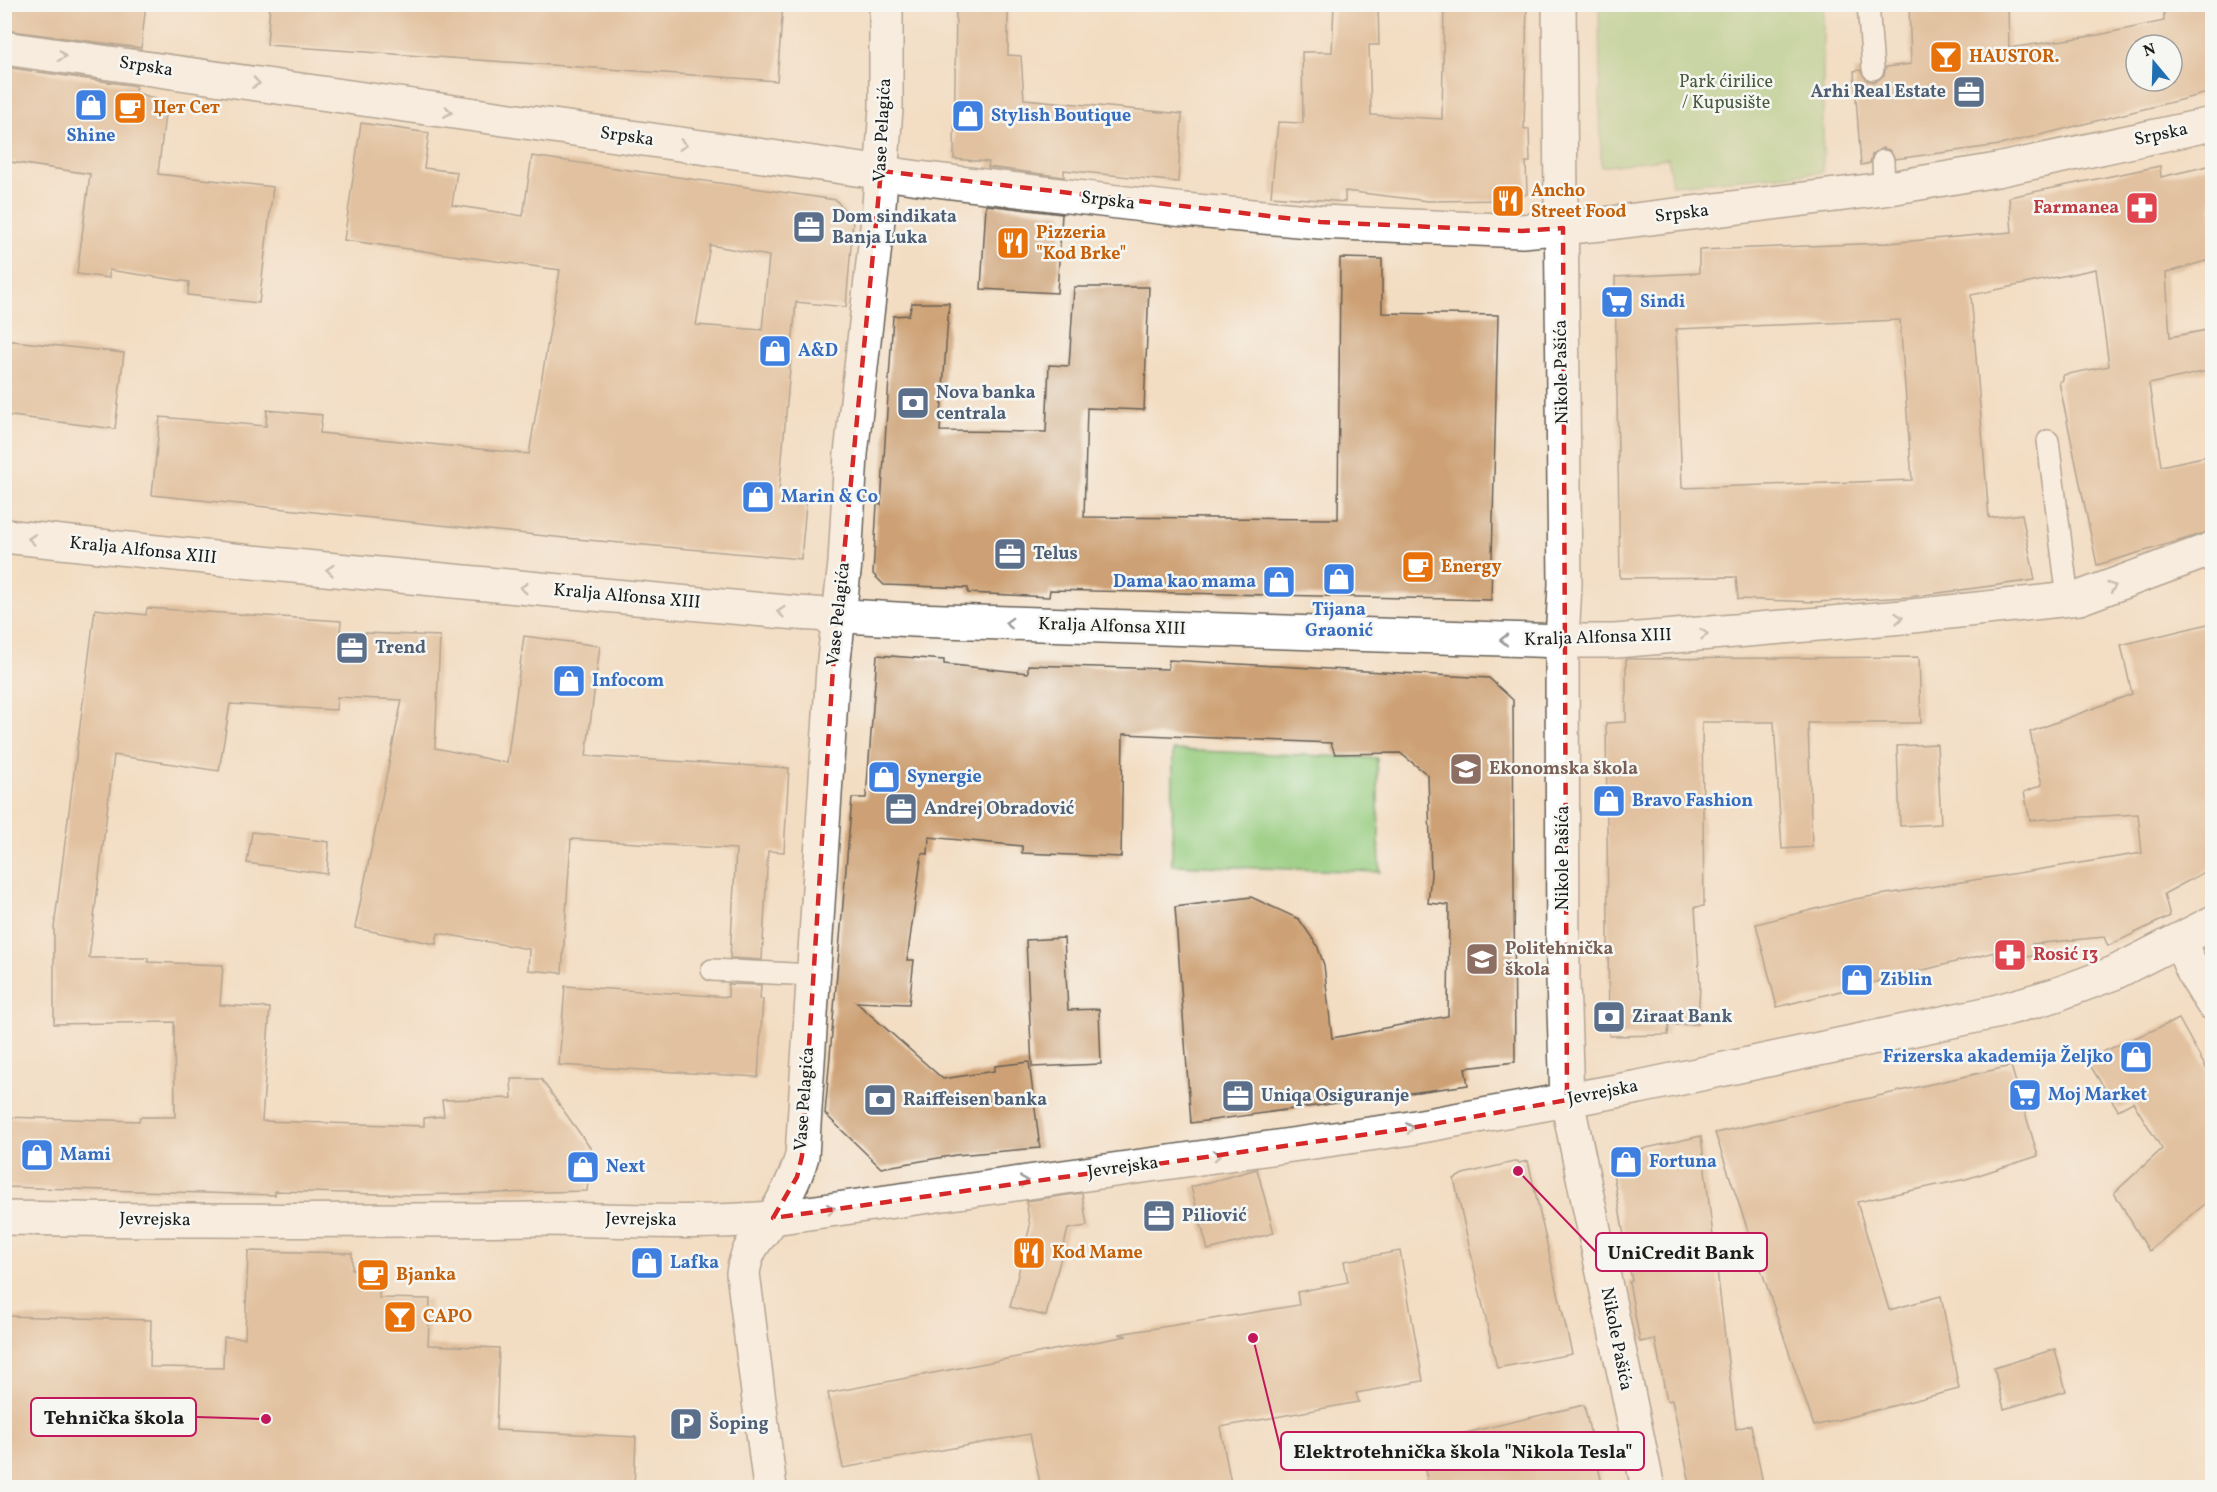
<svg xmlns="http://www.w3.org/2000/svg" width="2217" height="1492" font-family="Vollkorn,serif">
	<rect width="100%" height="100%" fill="#f6f6f2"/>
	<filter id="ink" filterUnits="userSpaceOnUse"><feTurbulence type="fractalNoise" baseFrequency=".0167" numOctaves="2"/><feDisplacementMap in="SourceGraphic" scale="12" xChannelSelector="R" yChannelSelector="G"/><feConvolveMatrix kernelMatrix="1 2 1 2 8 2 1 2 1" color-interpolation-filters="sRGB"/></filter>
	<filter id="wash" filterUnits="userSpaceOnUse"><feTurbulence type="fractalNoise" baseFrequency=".008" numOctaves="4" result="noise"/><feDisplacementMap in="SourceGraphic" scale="24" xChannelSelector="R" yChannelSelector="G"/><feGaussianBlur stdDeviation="1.35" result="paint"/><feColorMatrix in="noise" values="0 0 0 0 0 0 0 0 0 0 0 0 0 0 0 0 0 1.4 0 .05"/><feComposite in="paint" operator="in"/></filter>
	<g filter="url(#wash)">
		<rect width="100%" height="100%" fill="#f3ddc2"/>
		<g fill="#97cc7e" stroke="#5a744d" stroke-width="1.5">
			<polygon points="1599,5 1823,5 1823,172 1672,185 1668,158 1601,167"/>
			<polygon points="1173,750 1377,758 1380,872 1172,865"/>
		</g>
		<g id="blocks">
			<g fill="#cda174" fill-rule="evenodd">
				<polygon points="4,4 146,4 141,48 4,30"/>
				<polygon points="270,4 783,4 777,81 267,45"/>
				<polygon points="956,4 1008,4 1008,55 1021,56 1024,99 1182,114 1178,182 1064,170 1064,177 988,167 989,162 954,159"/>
				<polygon points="1334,4 1378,4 1379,45 1369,45 1371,115 1442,119 1444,4 1527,4 1524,129 1529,129 1530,162 1526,162 1527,194 1511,200 1428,201 1345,191 1345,202 1271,196 1278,122 1303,123 1302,52 1332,52"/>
				<path d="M1909 4H2008L2009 48 2098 35 2164 21V4H2212V92L2000 145 1895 159 1889 150 1882 148 1872 155 1870 163 1861 165 1854 71 1860 70 1867 80 1875 82 1884 75 1886 67 1911 64ZM2136 45H2172V81H2136Z"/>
				<polygon points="4,67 136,86 135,92 156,99 165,114 158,174 273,187 259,303 188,295 189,282 109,270 109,278 77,274 90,174 4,161"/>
				<path d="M361 123 429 133 424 168 457 172 452 205 523 216 532 156 836 200 853 221 846 307 796 302 779 491 807 494 801 559 565 538 152 495 160 417 266 426 267 410 322 415 320 433 529 454 560 270 344 240ZM710 245 769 256 762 330 696 325Z"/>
				<path d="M2212 165V259L2166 273 2170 337 2212 329V370L2149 384 2161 466 2212 455V531L2097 565 2059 382 2063 380V375L2109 366 2096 269 1971 295 1989 518 2022 514 2035 580 1909 597 1816 602 1738 599 1736 577 1620 578 1615 277 1699 273V250L1888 243 2012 232 2009 197 2160 166 2161 177ZM1900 320 1912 480 1682 488 1676 329Z"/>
				<polygon points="986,205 1062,214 1057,293 981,289"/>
				<polygon points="1340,258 1382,259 1382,313 1498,315 1491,600 1050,590 1049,597 968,593 968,588 884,585 873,574 877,504 881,505 893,316 909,315 912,303 949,303 940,431 1046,432 1049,365 1069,366 1074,287 1149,287 1144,410 1087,408 1084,517 1338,519"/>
				<polygon points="4,340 124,353 115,429 4,415"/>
				<polygon points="147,608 341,621 340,632 440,636 435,748 507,763 524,636 600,646 586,756 789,768 784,852 768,851 762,960 730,958 736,849 571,839 562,973 528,970 529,949 438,933 436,944 355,928 402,700 337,697 336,710 230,704 219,771 114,755 89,958 148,958 148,962 223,965 220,1005 270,1008 262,1121 424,1126 424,1118 444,1116 442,1100 512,1098 511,1079 541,1079 591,1149 587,1191 413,1195 275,1191 275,1195 4,1187 4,1117 139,1121 140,1117 175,1117 174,1022 54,1024 54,928 95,609 146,615"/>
				<polygon points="2212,623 2212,868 2164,894 2170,916 2108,946 2104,937 2032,944 2034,956 1995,960 1995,952 1777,1007 1756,924 1855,899 2142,853 2138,814 2030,820 2024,792 2042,785 2030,732 2132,694 2121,645"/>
				<polygon points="877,655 944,660 944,664 1028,673 1028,665 1168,669 1169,660 1489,678 1513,700 1515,1062 1465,1068 1468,1085 1191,1123 1175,907 1251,897 1299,919 1317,945 1324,965 1332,1038 1448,1016 1449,905 1428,903 1431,875 1428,775 1400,753 1335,754 1331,743 1123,734 1121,857 1022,853 1022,846 929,837 928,854 922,853 907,960 914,960 909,1004 856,1002 943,1079 994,1071 995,1066 1029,1062 1040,1148 956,1155 881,1168 825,1114 852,798 866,798"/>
				<polygon points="1919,657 1921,723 1808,723 1812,847 1782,849 1774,722 1702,722 1704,906 1695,907 1700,985 1698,1024 1669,1025 1668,1035 1609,1036 1606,723 1626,722 1626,659"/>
				<polygon points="1937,744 1941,824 1900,826 1897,746"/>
				<polygon points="252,832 329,842 327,874 247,863"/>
				<polygon points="1064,938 1068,1010 1099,1009 1101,1064 1032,1067 1026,940"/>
				<polygon points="728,984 761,985 760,999 763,999 758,1077 559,1065 565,986 728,997"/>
				<polygon points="2179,1019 2212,1079 2212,1198 2149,1251 2114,1193 2162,1149 2133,1102 2118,1110 2086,1059"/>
				<polygon points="2011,1066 2038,1156 1966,1179 1857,1202 1889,1310 1941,1296 1959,1389 1814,1426 1715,1133"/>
				<polygon points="1701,1136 1736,1429 1751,1425 1764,1488 1691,1488 1672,1400 1667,1401 1655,1339 1640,1342 1629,1282 1632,1281 1610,1156"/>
				<polygon points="1518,1161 1519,1163 1528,1161 1572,1354 1497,1368 1454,1179 1463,1174"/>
				<polygon points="1257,1169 1274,1233 1208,1250 1191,1187"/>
				<polygon points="1082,1193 1087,1226 1068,1229 1046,1316 1010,1307 1030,1226 1026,1201"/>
				<polygon points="248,1251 352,1253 352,1269 380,1269 379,1298 430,1299 428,1345 499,1348 496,1430 636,1437 634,1488 4,1488 4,1316 151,1320 150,1367 223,1368 224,1337 245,1338"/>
				<polygon points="1400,1251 1423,1381 1356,1393 1359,1402 1220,1427 1232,1488 1041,1488 1030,1434 843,1468 828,1393 1127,1336 1119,1334 1299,1305 1297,1292 1348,1282 1344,1261"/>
				<polygon points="2055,1349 2066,1391 2004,1409 1994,1368"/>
				<polygon points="1584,1405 1603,1488 1429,1488 1419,1444"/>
			</g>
		</g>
	</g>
	<g filter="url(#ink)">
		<use href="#blocks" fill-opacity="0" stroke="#676056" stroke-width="1.5"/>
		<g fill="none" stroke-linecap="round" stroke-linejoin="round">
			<g stroke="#676056" stroke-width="24">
				<g id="service">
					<polyline points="1868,4 1873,69"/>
					<polyline points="1883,161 1884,189"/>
					<polyline points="2048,441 2068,599"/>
					<polyline points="712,970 813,975"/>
				</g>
			</g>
			<g stroke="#676056" stroke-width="36">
				<g id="minor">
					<polyline points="1559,4 1565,584 1562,641 1563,980 1567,1100 1648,1488"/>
					<polyline points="4,48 919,178 1184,210 1320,222 1522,231 1602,224 1884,189 1997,170 2212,124"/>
					<polyline points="4,536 272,564 797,613 913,620 1562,641 1615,641 1903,617 2079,598 2212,549"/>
					<polyline points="2180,942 2195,976 2212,1003"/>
					<path d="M4 1218C182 1221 359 1221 537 1219 615 1219 695 1225 773 1218L1405 1129 1639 1087 1995 1012 2055 995 2114 973 2212 923"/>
				</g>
			</g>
			<g stroke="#676056" stroke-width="36">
				<path id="tertiary" d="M770 1488 743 1273C748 1242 759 1240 774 1216 786 1196 796 1178 802 1156L833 668 845 563 851 454 878 219 886 108V4"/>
			</g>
			<use href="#service" stroke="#fff" stroke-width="21"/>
			<use href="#minor" stroke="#fff" stroke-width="33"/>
			<use href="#tertiary" stroke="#fff" stroke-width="33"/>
		</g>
		<defs><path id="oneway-chevron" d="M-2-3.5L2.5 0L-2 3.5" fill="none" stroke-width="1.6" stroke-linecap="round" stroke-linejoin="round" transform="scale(1.5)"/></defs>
		<g stroke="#999">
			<use href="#oneway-chevron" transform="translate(62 56) rotate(8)"/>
			<use href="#oneway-chevron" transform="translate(256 83) rotate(8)"/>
			<use href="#oneway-chevron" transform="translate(448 112) rotate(9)"/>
			<use href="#oneway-chevron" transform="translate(683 145) rotate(8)"/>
			<use href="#oneway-chevron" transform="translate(32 539) rotate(-174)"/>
			<use href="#oneway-chevron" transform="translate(330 570) rotate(-175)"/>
			<use href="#oneway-chevron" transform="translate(2112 587) rotate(-20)"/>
			<use href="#oneway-chevron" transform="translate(524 588) rotate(-175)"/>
			<use href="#oneway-chevron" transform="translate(781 612) rotate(-175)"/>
			<use href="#oneway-chevron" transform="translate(1899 618) rotate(-5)"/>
			<use href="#oneway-chevron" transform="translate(1009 623) rotate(-178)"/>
			<use href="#oneway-chevron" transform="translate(1704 634) rotate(-5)"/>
			<use href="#oneway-chevron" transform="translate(1504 640) rotate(-179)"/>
			<use href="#oneway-chevron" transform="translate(1410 1128) rotate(-9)"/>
			<use href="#oneway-chevron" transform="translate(1217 1155) rotate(-8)"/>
			<use href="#oneway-chevron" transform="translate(1024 1181) rotate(-8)"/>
			<use href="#oneway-chevron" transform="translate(831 1209) rotate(-9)"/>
		</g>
	</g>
	<path d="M0 0H2217V1492H0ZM881 171 1320 222 1522 231 1563 228 1567 1100 1405 1129 773 1218 797 1177 802 1156 833 668Z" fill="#f3ddc2" fill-opacity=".55" fill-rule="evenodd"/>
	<path fill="none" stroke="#d62828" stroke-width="4.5" stroke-dasharray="12 8" stroke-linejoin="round" d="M881 171 1320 222 1522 231 1563 228 1567 1100 1405 1129 773 1218 797 1177 802 1156 833 668Z"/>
	<defs>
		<g id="bar-square" transform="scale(1.725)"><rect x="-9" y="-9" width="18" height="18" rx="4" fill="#e8710a" stroke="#f6f6f2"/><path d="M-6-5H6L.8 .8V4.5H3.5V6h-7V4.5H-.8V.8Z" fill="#fff"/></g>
		<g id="office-square" transform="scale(1.725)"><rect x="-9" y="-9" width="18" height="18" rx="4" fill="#5c6f8a" stroke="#f6f6f2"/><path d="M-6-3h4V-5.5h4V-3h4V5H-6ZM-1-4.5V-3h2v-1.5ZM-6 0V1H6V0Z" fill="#fff"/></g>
		<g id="shop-square" transform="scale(1.725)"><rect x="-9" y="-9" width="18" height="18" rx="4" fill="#3f7fe0" stroke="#f6f6f2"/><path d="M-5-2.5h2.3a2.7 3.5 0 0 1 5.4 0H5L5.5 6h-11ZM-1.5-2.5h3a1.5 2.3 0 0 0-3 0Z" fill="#fff"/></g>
		<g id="cafe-square" transform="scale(1.725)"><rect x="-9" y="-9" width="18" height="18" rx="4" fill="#e8710a" stroke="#f6f6f2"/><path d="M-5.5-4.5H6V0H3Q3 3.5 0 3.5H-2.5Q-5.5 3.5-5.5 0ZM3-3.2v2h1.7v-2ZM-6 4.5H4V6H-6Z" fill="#fff"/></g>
		<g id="restaurant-square" transform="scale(1.725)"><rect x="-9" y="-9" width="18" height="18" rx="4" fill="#e8710a" stroke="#f6f6f2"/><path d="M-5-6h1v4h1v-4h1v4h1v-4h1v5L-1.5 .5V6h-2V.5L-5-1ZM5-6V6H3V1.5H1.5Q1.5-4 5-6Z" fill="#fff"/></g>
		<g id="pharmacy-square" transform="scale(1.725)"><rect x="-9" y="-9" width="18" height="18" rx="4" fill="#e0444e" stroke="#f6f6f2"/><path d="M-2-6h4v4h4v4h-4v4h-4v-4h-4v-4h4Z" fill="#fff"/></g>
		<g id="supermarket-square" transform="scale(1.725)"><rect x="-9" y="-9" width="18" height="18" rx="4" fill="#3f7fe0" stroke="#f6f6f2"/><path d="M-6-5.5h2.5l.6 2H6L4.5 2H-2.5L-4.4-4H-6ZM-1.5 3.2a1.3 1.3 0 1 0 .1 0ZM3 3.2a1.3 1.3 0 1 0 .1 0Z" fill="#fff"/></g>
		<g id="bank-square" transform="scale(1.725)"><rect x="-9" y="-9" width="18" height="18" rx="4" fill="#5c6f8a" stroke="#f6f6f2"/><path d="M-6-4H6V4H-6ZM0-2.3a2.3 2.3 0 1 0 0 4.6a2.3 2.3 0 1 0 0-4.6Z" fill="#fff"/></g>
		<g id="school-square" transform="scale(1.725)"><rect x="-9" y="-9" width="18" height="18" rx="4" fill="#8d6e63" stroke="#f6f6f2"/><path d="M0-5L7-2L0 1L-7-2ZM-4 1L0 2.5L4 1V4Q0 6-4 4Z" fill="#fff"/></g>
		<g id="parking-square" transform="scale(1.725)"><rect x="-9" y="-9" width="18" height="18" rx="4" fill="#5c6f8a" stroke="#f6f6f2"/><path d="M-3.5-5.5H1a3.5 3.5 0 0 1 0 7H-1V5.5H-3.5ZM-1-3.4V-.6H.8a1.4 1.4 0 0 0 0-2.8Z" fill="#fff"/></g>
	</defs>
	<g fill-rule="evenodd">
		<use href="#bar-square" x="1946" y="57"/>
		<use href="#office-square" x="1969" y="92"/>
		<use href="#shop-square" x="91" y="105"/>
		<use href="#cafe-square" x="130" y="108"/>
		<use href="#shop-square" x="968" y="116"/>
		<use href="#restaurant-square" x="1508" y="201"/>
		<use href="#pharmacy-square" x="2142" y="208"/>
		<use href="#office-square" x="809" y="227"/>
		<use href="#restaurant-square" x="1013" y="243"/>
		<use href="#supermarket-square" x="1617" y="302"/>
		<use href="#shop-square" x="775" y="351"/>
		<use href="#bank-square" x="913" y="403"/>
		<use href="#shop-square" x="758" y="497"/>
		<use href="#office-square" x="1010" y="554"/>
		<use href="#cafe-square" x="1418" y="567"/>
		<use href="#shop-square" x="1339" y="579"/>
		<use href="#shop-square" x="1279" y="582"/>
		<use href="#office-square" x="352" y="648"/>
		<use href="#shop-square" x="569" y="681"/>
		<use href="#school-square" x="1466" y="769"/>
		<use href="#shop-square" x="884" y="777"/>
		<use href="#shop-square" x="1609" y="801"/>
		<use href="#office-square" x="901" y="809"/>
		<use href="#pharmacy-square" x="2010" y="955"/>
		<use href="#school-square" x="1482" y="959"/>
		<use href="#shop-square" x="1857" y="980"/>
		<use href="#bank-square" x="1609" y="1017"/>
		<use href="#shop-square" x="2136" y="1057"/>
		<use href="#supermarket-square" x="2025" y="1095"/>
		<use href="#office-square" x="1238" y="1096"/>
		<use href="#bank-square" x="880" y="1100"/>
		<use href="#shop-square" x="37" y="1155"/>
		<use href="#shop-square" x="1626" y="1162"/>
		<use href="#shop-square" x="583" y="1167"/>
		<use href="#office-square" x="1159" y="1216"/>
		<use href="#restaurant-square" x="1029" y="1253"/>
		<use href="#shop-square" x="647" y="1263"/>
		<use href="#cafe-square" x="373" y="1275"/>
		<use href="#bar-square" x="400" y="1317"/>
		<use href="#parking-square" x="686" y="1424"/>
	</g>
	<g text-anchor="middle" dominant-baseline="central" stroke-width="5" stroke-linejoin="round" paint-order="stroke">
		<g font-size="18" font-weight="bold" fill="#c56008" stroke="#f6f6f2" text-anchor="start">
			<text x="1969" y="57">HAUSTOR.</text>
			<text x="153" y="108">Џет Сет</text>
			<text x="1531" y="191">Ancho<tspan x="1531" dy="21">Street Food</tspan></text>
			<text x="1036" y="233">Pizzeria<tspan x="1036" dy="21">"Kod Brke"</tspan></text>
			<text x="1441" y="567">Energy</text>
			<text x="1052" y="1253">Kod Mame</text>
			<text x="396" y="1275">Bjanka</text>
			<text x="423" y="1317">CAPO</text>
		</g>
		<g font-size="18" fill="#1c1c1c" stroke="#f6f6f2">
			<text transform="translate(146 67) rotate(9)">Srpska</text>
			<text transform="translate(883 130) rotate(-87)">Vase Pelagića</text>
			<text transform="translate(2161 135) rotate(-12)">Srpska</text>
			<text transform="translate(627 137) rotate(8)">Srpska</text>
			<text transform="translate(1108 201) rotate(7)">Srpska</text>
			<text transform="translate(1682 214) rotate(-7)">Srpska</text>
			<text transform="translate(1562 372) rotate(-91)">Nikole Pašića</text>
			<text transform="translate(143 551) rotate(6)">Kralja Alfonsa XIII</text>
			<text transform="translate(627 597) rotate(5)">Kralja Alfonsa XIII</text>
			<text transform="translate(839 614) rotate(-84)">Vase Pelagića</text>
			<text transform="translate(1112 627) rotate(2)">Kralja Alfonsa XIII</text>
			<text transform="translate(1598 638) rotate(-2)">Kralja Alfonsa XIII</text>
			<text transform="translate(1563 858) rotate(-90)">Nikole Pašića</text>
			<text transform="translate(1603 1093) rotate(-11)">Jevrejska</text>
			<text transform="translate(805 1099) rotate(-86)">Vase Pelagića</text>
			<text transform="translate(1123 1168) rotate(-8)">Jevrejska</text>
			<text transform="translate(155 1220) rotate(1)">Jevrejska</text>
			<text transform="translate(641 1220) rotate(1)">Jevrejska</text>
			<text transform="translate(1616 1339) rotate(79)">Nikole Pašića</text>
		</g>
		<g font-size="18" fill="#475a3e" stroke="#f6f6f2">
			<text x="1726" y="82">Park ćirilice<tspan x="1726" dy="21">/ Kupusište</tspan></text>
		</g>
		<g font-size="18" font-weight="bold" fill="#4e5e75" stroke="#f6f6f2" text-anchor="start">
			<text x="1946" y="92" text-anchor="end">Arhi Real Estate</text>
			<text x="832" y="217">Dom sindikata<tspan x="832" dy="21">Banja Luka</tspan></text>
			<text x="936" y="393">Nova banka<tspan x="936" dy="21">centrala</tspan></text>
			<text x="1033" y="554">Telus</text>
			<text x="375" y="648">Trend</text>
			<text x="924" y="809">Andrej Obradović</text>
			<text x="1632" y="1017">Ziraat Bank</text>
			<text x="1261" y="1096">Uniqa Osiguranje</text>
			<text x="903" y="1100">Raiffeisen banka</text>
			<text x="1182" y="1216">Piliović</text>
			<text x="709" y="1424">Šoping</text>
		</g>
		<g font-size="18" font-weight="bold" fill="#366cbe" stroke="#f6f6f2" text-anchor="start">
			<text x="991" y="116">Stylish Boutique</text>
			<text x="91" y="136" text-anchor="middle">Shine</text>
			<text x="1640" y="302">Sindi</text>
			<text x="798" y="351">A&amp;D</text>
			<text x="781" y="497">Marin &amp; Co</text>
			<text x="1256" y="582" text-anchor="end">Dama kao mama</text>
			<text x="1339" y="610" text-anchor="middle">Tijana<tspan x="1339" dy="21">Graonić</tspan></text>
			<text x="592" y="681">Infocom</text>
			<text x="907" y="777">Synergie</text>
			<text x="1632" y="801">Bravo Fashion</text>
			<text x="1880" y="980">Ziblin</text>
			<text x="2113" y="1057" text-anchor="end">Frizerska akademija Željko</text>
			<text x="2048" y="1095">Moj Market</text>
			<text x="60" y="1155">Mami</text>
			<text x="1649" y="1162">Fortuna</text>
			<text x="606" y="1167">Next</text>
			<text x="670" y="1263">Lafka</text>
		</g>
		<g font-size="18" font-weight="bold" fill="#be3a42" stroke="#f6f6f2" text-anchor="end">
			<text x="2119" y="208">Farmanea</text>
			<text x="2033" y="955" text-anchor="start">Rosić 13</text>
		</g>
		<g font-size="18" font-weight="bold" fill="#785e54" stroke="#f6f6f2" text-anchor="start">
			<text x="1489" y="769">Ekonomska škola</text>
			<text x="1505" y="949">Politehnička<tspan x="1505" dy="21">škola</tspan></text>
		</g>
	</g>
	<path fill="none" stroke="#c2185b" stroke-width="2" d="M1518 1171L1596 1252M266 1419L196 1417M1253 1338L1281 1451"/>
	<g fill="#c2185b" stroke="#f6f6f2" stroke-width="2">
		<circle cx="1518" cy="1171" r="6"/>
		<circle cx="266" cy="1419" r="6"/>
		<circle cx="1253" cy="1338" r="6"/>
	</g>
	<g fill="#f6f6f2" stroke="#c2185b" stroke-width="2">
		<rect x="1596" y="1233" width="171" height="38" rx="6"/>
		<rect x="31" y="1398" width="165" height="38" rx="6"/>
		<rect x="1281" y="1432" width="363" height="38" rx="6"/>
	</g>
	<g font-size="20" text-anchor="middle" font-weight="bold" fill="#1c1c1c">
		<text x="1681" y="1259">UniCredit Bank</text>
		<text x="114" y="1424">Tehnička škola</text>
		<text x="1463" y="1458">Elektrotehnička škola "Nikola Tesla"</text>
	</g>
	<rect width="2217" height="1492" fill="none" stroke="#f6f6f2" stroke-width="24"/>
	<g transform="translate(2154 63) rotate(341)"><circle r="28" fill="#f6f6f2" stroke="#9f9f9c" stroke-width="1.5"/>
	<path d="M0-4.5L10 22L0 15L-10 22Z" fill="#1f6fb2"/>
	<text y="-9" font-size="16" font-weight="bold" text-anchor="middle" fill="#1c1c1c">N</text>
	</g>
</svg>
